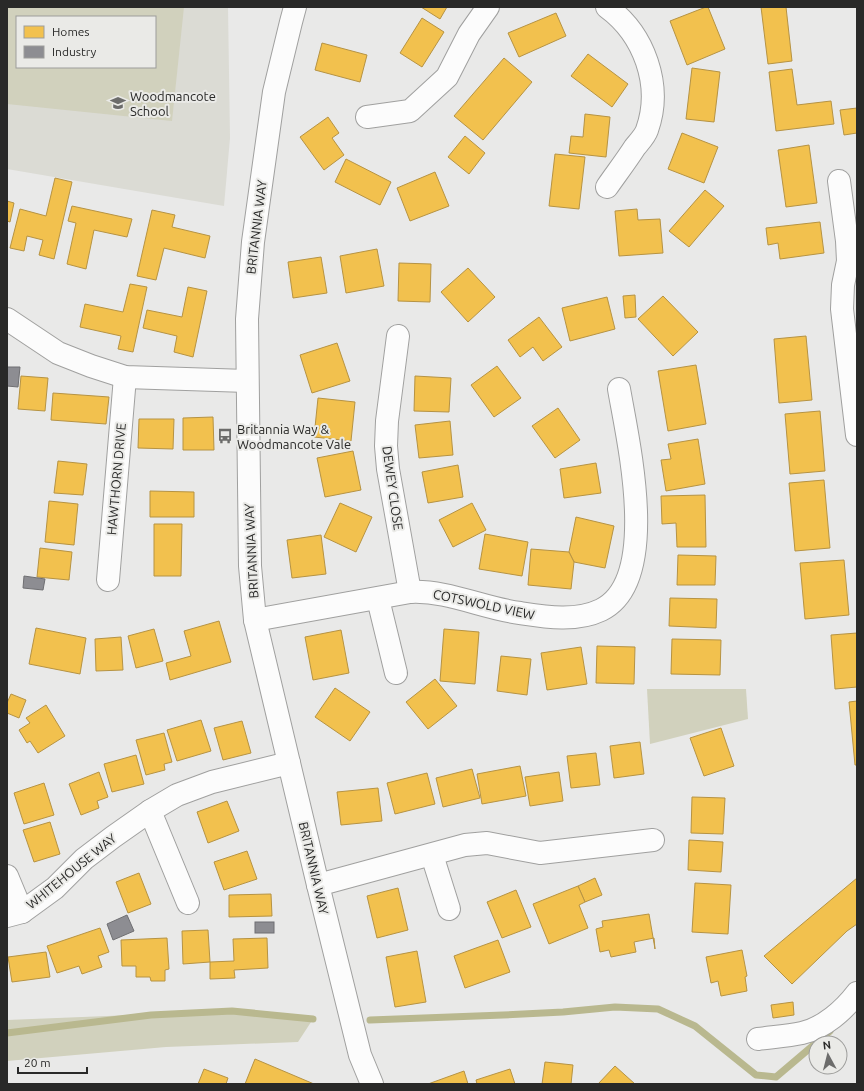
<svg xmlns="http://www.w3.org/2000/svg" width="864" height="1091" font-family="Ubuntu,sans-serif">
	<rect width="100%" height="100%" fill="#e9e9e8"/>
	<path fill="#dbdbd4" fill-rule="evenodd" d="M7 7H228L230 138 224 206 7 169ZM17 17H155V67H17Z"/>
	<g fill="#d1d1bd" fill-rule="evenodd">
		<path d="M7 7H184L172 121 7 104ZM17 17H155V67H17Z"/>
		<polygon points="647,689 746,689 748,719 650,744"/>
		<polygon points="232,1011 313,1019 298,1042 166,1047 7,1061 7,1020"/>
	</g>
	<g fill="#f2c14e" stroke="#b69343">
		<polygon points="421,7 447,7 440,19"/>
		<polygon points="706,7 708,7 725,49 687,65 670,21"/>
		<polygon points="761,7 786,7 792,61 768,64"/>
		<polygon points="556,13 566,36 519,57 508,33"/>
		<polygon points="422,18 444,32 422,67 400,53"/>
		<polygon points="322,43 367,55 360,82 315,70"/>
		<polygon points="588,54 628,84 612,107 571,76"/>
		<polygon points="504,58 532,82 483,140 454,116"/>
		<polygon points="692,68 720,72 714,122 686,119"/>
		<polygon points="792,69 797,105 831,101 834,124 776,131 769,72"/>
		<polygon points="857,108 857,133 844,135 840,110"/>
		<polygon points="585,114 610,117 606,157 569,153 571,136 583,137"/>
		<polygon points="328,117 339,133 332,138 344,155 324,170 300,137"/>
		<polygon points="682,133 718,147 704,183 668,169"/>
		<polygon points="465,136 485,153 469,174 448,157"/>
		<polygon points="809,145 817,203 786,207 778,150"/>
		<polygon points="555,154 585,157 579,209 549,206"/>
		<polygon points="346,159 391,182 380,205 335,182"/>
		<polygon points="435,172 449,206 410,221 397,188"/>
		<polygon points="55,178 72,182 54,259 39,255 43,240 27,236 24,251 10,248 20,209 46,216"/>
		<polygon points="705,190 724,206 689,247 669,231"/>
		<polygon points="7,201 14,203 10,222 7,221"/>
		<polygon points="72,206 132,219 127,237 94,230 86,269 67,264 76,223 68,221"/>
		<polygon points="637,209 638,220 660,219 663,253 619,256 615,211"/>
		<polygon points="152,210 175,215 172,227 210,236 205,258 164,248 156,280 137,276"/>
		<polygon points="820,222 824,253 780,259 778,243 768,245 766,228"/>
		<polygon points="377,249 384,286 346,293 340,256"/>
		<polygon points="321,257 327,293 293,298 288,262"/>
		<polygon points="399,263 431,264 430,302 398,301"/>
		<polygon points="468,268 495,297 468,322 441,292"/>
		<polygon points="130,284 147,287 133,352 118,349 121,336 80,327 85,304 123,312"/>
		<polygon points="188,287 207,291 193,357 174,352 177,336 143,328 147,310 182,317"/>
		<polygon points="635,295 636,317 625,318 623,296"/>
		<polygon points="663,296 698,332 673,356 638,319"/>
		<polygon points="607,297 615,329 570,341 562,308"/>
		<polygon points="539,317 562,347 543,361 533,347 520,357 508,340"/>
		<polygon points="806,336 812,400 779,403 774,339"/>
		<polygon points="337,343 350,381 312,393 300,355"/>
		<polygon points="696,365 706,424 668,431 658,371"/>
		<polygon points="497,366 521,398 494,417 471,385"/>
		<polygon points="21,376 48,378 45,411 18,409"/>
		<polygon points="415,376 451,378 449,412 414,411"/>
		<polygon points="53,393 109,397 106,424 51,420"/>
		<polygon points="318,398 355,402 351,441 314,437"/>
		<polygon points="558,408 580,440 555,458 532,426"/>
		<polygon points="820,411 825,471 790,474 785,414"/>
		<polygon points="213,417 214,450 183,450 183,418"/>
		<polygon points="139,419 174,419 173,449 138,448"/>
		<polygon points="450,421 453,455 419,458 415,425"/>
		<polygon points="698,439 705,484 666,491 661,460 671,459 668,444"/>
		<polygon points="353,451 361,490 325,497 317,458"/>
		<polygon points="58,461 87,464 83,495 54,493"/>
		<polygon points="596,463 601,493 564,498 560,469"/>
		<polygon points="458,465 463,497 428,503 422,472"/>
		<polygon points="824,480 830,548 795,551 789,483"/>
		<polygon points="150,491 194,492 194,517 150,517"/>
		<polygon points="705,495 706,547 677,547 676,523 662,524 661,496"/>
		<polygon points="49,501 78,504 74,545 45,542"/>
		<polygon points="340,503 372,517 356,552 324,537"/>
		<polygon points="472,503 486,530 453,547 439,520"/>
		<polygon points="576,517 614,526 605,568 574,562 569,552"/>
		<polygon points="154,524 182,524 181,576 154,576"/>
		<polygon points="485,534 528,542 522,576 479,569"/>
		<polygon points="321,535 326,574 292,578 287,540"/>
		<polygon points="40,548 72,552 69,580 37,577"/>
		<polygon points="531,549 569,552 574,562 571,589 528,585"/>
		<polygon points="678,555 716,556 715,585 677,585"/>
		<polygon points="844,560 849,615 805,619 800,563"/>
		<polygon points="670,598 717,599 716,628 669,626"/>
		<polygon points="219,621 231,662 170,680 166,663 191,656 184,631"/>
		<polygon points="36,628 86,638 80,674 29,664"/>
		<polygon points="154,629 163,661 136,668 128,636"/>
		<polygon points="444,629 479,632 475,684 440,681"/>
		<polygon points="341,630 349,673 313,680 305,637"/>
		<polygon points="857,633 857,687 835,689 831,635"/>
		<polygon points="121,637 123,670 96,671 95,639"/>
		<polygon points="672,639 721,640 720,675 671,674"/>
		<polygon points="597,646 635,647 634,684 596,683"/>
		<polygon points="581,647 587,684 547,690 541,653"/>
		<polygon points="501,656 531,659 527,695 497,691"/>
		<polygon points="435,679 457,706 428,729 406,702"/>
		<polygon points="335,688 370,712 350,741 315,717"/>
		<polygon points="11,694 26,700 19,718 7,713 7,703"/>
		<polygon points="857,701 857,765 855,765 849,702"/>
		<polygon points="46,705 65,736 38,753 30,741 27,743 19,730 30,723 26,718"/>
		<polygon points="201,720 211,751 177,761 167,730"/>
		<polygon points="242,721 251,753 223,760 214,728"/>
		<polygon points="721,728 734,766 704,776 690,738"/>
		<polygon points="164,733 172,762 164,764 165,770 146,775 136,740"/>
		<polygon points="640,742 644,774 614,778 610,746"/>
		<polygon points="596,753 600,785 571,788 567,756"/>
		<polygon points="136,755 144,784 112,792 104,764"/>
		<polygon points="520,766 526,796 482,804 477,774"/>
		<polygon points="472,769 480,798 443,807 436,778"/>
		<polygon points="99,772 108,797 97,801 99,808 81,815 69,784"/>
		<polygon points="559,772 563,801 530,806 525,777"/>
		<polygon points="427,773 435,804 395,814 387,783"/>
		<polygon points="44,783 54,815 24,824 14,793"/>
		<polygon points="378,788 382,821 341,825 337,792"/>
		<polygon points="692,797 725,798 723,834 691,833"/>
		<polygon points="227,801 239,831 208,843 197,812"/>
		<polygon points="50,822 60,854 34,862 23,830"/>
		<polygon points="689,840 723,842 721,872 688,870"/>
		<polygon points="247,851 257,879 224,890 214,862"/>
		<polygon points="139,873 151,904 128,913 116,882"/>
		<polygon points="595,878 602,895 585,902 578,886"/>
		<polygon points="857,878 857,924 847,931 792,984 764,956"/>
		<polygon points="695,883 731,885 728,934 692,932"/>
		<polygon points="578,886 585,902 579,905 588,928 549,944 533,904"/>
		<polygon points="398,888 408,930 377,938 367,896"/>
		<polygon points="516,890 531,927 502,938 487,902"/>
		<polygon points="271,894 272,916 229,917 229,895"/>
		<polygon points="649,914 655,949 654,938 634,942 636,952 611,957 609,950 600,952 596,929 603,927 602,921"/>
		<polygon points="100,928 109,952 98,956 102,967 82,974 79,966 57,973 47,946"/>
		<polygon points="208,930 210,962 183,964 182,931"/>
		<polygon points="167,938 169,969 165,970 165,981 151,981 150,977 136,977 136,966 122,966 121,940"/>
		<polygon points="267,938 268,968 234,970 235,978 210,979 210,962 234,961 233,939"/>
		<polygon points="498,940 510,972 465,988 454,956"/>
		<polygon points="742,950 747,976 745,977 747,991 721,996 718,981 711,983 706,957"/>
		<polygon points="417,951 426,1002 395,1007 386,957"/>
		<polygon points="46,952 50,977 12,982 8,957"/>
		<polygon points="793,1002 794,1015 773,1018 771,1005"/>
		<polygon points="255,1059 314,1084 245,1084"/>
		<polygon points="545,1062 573,1065 571,1084 542,1084"/>
		<polygon points="615,1066 635,1084 598,1084"/>
		<polygon points="204,1069 228,1078 226,1084 198,1084"/>
		<polygon points="510,1069 515,1084 477,1084 476,1080"/>
		<polygon points="464,1071 468,1084 428,1084"/>
	</g>
	<g fill="#8d8d92" stroke="#6f6f72">
		<polygon points="7,367 20,367 18,387 7,386"/>
		<polygon points="24,576 45,579 43,590 23,588"/>
		<polygon points="127,915 134,931 113,940 107,924"/>
		<rect x="255" y="922" width="19" height="11"/>
	</g>
	<g fill="none" stroke-linecap="round" stroke-linejoin="round">
		<g stroke="#b9b88f" stroke-width="7">
			<polyline points="370,1020 503,1015 563,1012 615,1007 658,1009 695,1026 756,1075 776,1077 816,1043"/>
			<polyline points="7,1033 151,1015 232,1011 313,1019"/>
			<polyline points="816,1043 830,1031"/>
		</g>
		<g stroke="#a0a09f" stroke-width="24">
			<g id="minor">
				<polyline points="295,7 291,22 274,92 253,242 247,319 250,566 255,620 318,885 360,1055 372,1084"/>
				<polyline points="367,117 410,111 447,77 469,34 488,7"/>
				<polyline points="839,181 847,241 848,261 843,285 842,309 857,435"/>
				<path d="M607 187C616 174 626 161 635 147 639 142 645 136 647 130 663 85 644 34 607 7"/>
				<polyline points="7,319 58,353 91,366 125,377 247,381"/>
				<polyline points="398,336 387,421 386,446 388,469 410,592"/>
				<polyline points="108,580 125,377"/>
				<polyline points="378,599 396,673"/>
				<path d="M255 620 410 592C448 590 482 608 520 613 546 617 576 622 601 610 661 581 628 441 619 389"/>
				<polyline points="150,811 188,903"/>
				<polyline points="432,855 449,909"/>
				<polyline points="7,876 22,912"/>
				<polyline points="318,885 465,845 487,843 540,853 653,840"/>
				<polyline points="7,916 22,912 55,888 84,859 113,837 150,811 177,795 212,782 289,763"/>
				<path d="M758 1039C773 1037 788 1036 802 1033 824 1028 844 1010 857 993"/>
			</g>
		</g>
		<use href="#minor" stroke="#fcfcfc" stroke-width="22"/>
	</g>
	<defs>
		<g id="school-bare" transform="scale(1.2)"><path d="M0-5L7-2L0 1L-7-2ZM-4 1L0 2.5L4 1V4Q0 6-4 4Z" fill="#6c6c6b" stroke="#eaeae7" stroke-width="2.5" paint-order="stroke"/></g>
		<g id="bus-bare" transform="scale(1.2)"><path d="M-5-6H5V4H4V6H2V4H-2V6H-4V4H-5ZM-3.5-4V0h7V-4ZM-3.5 1.2v1.5H-2V1.2ZM2 1.2v1.5H3.5V1.2Z" fill="#6c6c6b" stroke="#eaeae7" stroke-width="2.5" paint-order="stroke"/></g>
	</defs>
	<g fill-rule="evenodd">
		<use href="#school-bare" x="118" y="103"/>
		<use href="#bus-bare" x="225" y="436"/>
	</g>
	<g text-anchor="middle" dominant-baseline="central" stroke-width="4" stroke-linejoin="round" paint-order="stroke">
		<g font-size="13" fill="#292928" stroke="#eaeae7" text-anchor="start">
			<text x="130" y="96">Woodmancote<tspan x="130" dy="15">School</tspan></text>
			<text x="237" y="429">Britannia Way &amp;<tspan x="237" dy="15">Woodmancote Vale</tspan></text>
		</g>
		<g font-size="13" fill="#292928" stroke="#eaeae7">
			<text transform="translate(256 227) rotate(-83)">BRITANNIA WAY</text>
			<text transform="translate(116 479) rotate(-85)">HAWTHORN DRIVE</text>
			<text transform="translate(393 488) rotate(82)">DEWEY CLOSE</text>
			<text transform="translate(251 551) rotate(-93)">BRITANNIA WAY</text>
			<text transform="translate(484 604) rotate(12)">COTSWOLD VIEW</text>
			<text transform="translate(314 868) rotate(77)">BRITANNIA WAY</text>
			<text transform="translate(71 871) rotate(-39)">WHITEHOUSE WAY</text>
		</g>
	</g>
	<rect width="864" height="1091" fill="none" stroke="#292928" stroke-width="16"/>
	<rect x="16" y="16" width="140" height="52" fill="#eaeae7" stroke="#9d9d9b"/>
	<rect x="24" y="26" width="20" height="12" fill="#f2c14e" stroke="#9d9d9b"/>
	<text x="52" y="36" font-size="12" fill="#292928">Homes</text>
	<rect x="24" y="46" width="20" height="12" fill="#8d8d92" stroke="#9d9d9b"/>
	<text x="52" y="56" font-size="12" fill="#292928">Industry</text>
	<g transform="translate(828 1055) rotate(353)"><circle r="19" fill="#eaeae7" stroke="#9d9d9b"/>
	<path d="M0-3L7 15L0 10L-7 15Z" fill="#6c6c6b"/>
	<text y="-6" font-size="11" font-weight="bold" text-anchor="middle" fill="#292928">N</text>
	</g>
	<path d="M18 1067v6h69v-6" fill="none" stroke="#292928" stroke-width="2"/>
	<text x="24" y="1067" font-size="12" fill="#292928" stroke="#eaeae7" stroke-width="3" paint-order="stroke">20 m</text>
</svg>
